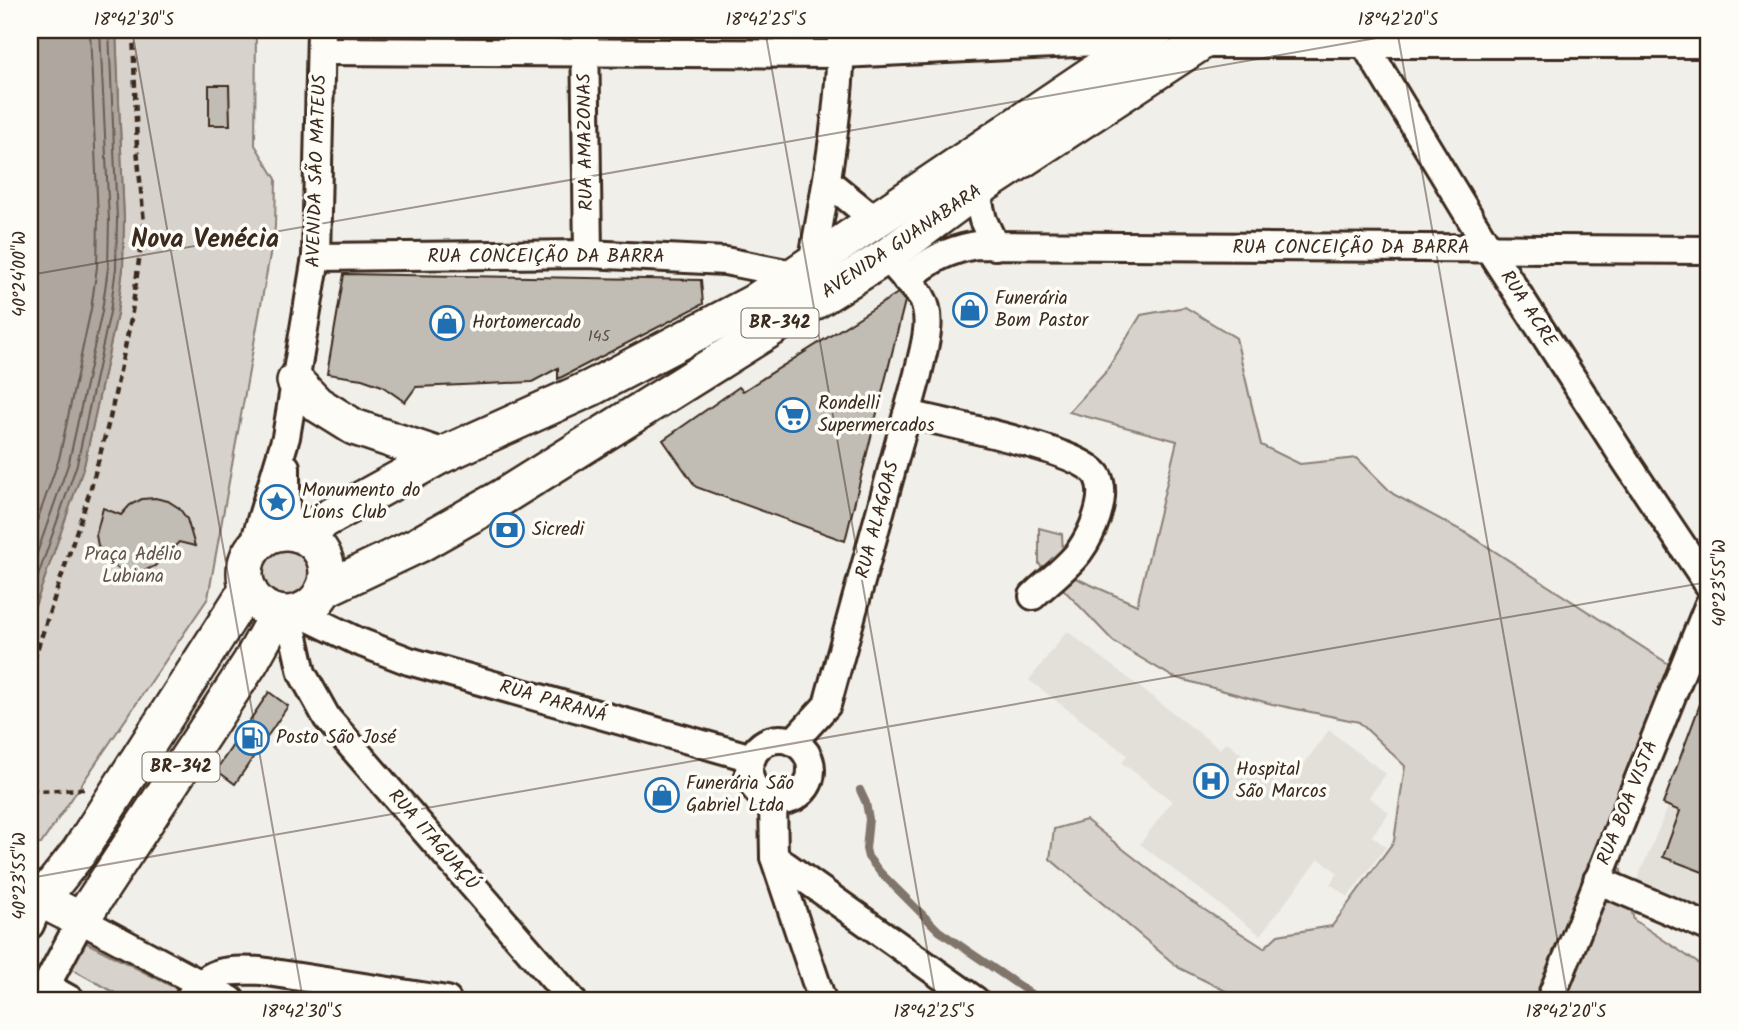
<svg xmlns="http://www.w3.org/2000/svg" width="1738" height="1030" font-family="Kalam,sans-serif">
	<rect width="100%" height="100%" fill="#f1efea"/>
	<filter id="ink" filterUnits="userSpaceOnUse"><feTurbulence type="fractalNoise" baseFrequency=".0143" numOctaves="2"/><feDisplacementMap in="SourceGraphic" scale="14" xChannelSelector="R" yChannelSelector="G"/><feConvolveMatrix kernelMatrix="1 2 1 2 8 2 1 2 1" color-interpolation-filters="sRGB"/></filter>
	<g filter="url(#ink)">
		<g fill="#e3e0da">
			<polygon points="1067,631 1220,749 1226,742 1286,788 1329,730 1386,774 1369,797 1389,813 1372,836 1386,847 1348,897 1330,884 1338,873 1319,859 1260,935 1140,844 1172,801 1122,763 1127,755 1029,680"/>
			<polygon points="1708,683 1708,919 1635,885 1668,807 1663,804"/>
		</g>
		<g fill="#d7d2cc" stroke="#897e75" stroke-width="2">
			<polygon points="116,30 256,30 255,145 276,179 275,227 208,598 41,844 30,845 30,620 84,466 117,314 123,269 124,220"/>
			<polygon points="1185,307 1236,338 1261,445 1300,464 1357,458 1393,494 1468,534 1684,674 1616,852 1634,920 1708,970 1708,1000 1244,1000 1179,968 1050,859 1054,829 1086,820 1183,896 1264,948 1278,935 1332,926 1394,841 1405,766 1359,722 1272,704 1173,677 1114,642 1039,564 1039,528 1062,534 1064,573 1137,605 1177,441 1069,412 1105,373 1141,315"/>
			<circle cx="287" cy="575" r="27"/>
			<polygon points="85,942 187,994 183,1000 128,1000 72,969"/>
		</g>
		<polygon fill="#aea69f" stroke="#80746b" stroke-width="2" points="30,30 116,30 124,220 123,269 117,314 84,466 30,620"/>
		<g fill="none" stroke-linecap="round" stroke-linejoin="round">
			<g stroke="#695c52" stroke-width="2">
				<polyline points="30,541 59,459 91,309 97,267 98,220 90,30"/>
				<polyline points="30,573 69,462 102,311 108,268 109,220 100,30"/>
				<polyline points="30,599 77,464 110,312 116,268 117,220 109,30"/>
			</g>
			<polyline stroke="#80746b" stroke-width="8" points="860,790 866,803 869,819 866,849 868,857 880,872 939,931 1040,1000"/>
		</g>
		<g fill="#c1bcb4" stroke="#3b2a1e" stroke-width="2">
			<polygon points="209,85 229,85 230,125 209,125"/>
			<polygon points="344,274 701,280 703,304 558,379 558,368 532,382 416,387 405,402 382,386 362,379 327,374"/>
			<polygon points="898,293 905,301 845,541 696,487 663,440 739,387 743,391"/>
			<polygon points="155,498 168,501 179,508 187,519 195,546 179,542 155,566 144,571 121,571 103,556 98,546 96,535 103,508 121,515 130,505 142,499"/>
			<polygon points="1706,688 1708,689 1708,874 1663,857 1680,811 1663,804"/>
			<polygon points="269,692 288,706 235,784 216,770"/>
		</g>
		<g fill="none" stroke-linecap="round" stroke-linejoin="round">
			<g stroke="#3b2a1e" stroke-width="32">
				<g id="minor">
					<polyline points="585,30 588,254"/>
					<polyline points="1356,30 1489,249 1627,463 1708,584"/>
					<polyline points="1200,44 1708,44"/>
					<polyline points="322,51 841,54 1096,42"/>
					<polyline points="842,53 876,30"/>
					<polyline points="827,181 876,221"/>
					<polyline points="976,190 983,220 995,246"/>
					<polyline points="316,257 588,254 725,261 796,275"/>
					<path d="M812 264C826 187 841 108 841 30"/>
					<path d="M906 280C930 260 945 251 976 245L1708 250"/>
					<path d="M907 414C941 422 1084 450 1098 477 1108 498 1092 534 1079 552 1067 568 1047 582 1033 596"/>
					<polyline points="286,467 286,532"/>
					<polyline points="252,550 286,437 316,257 321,30"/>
					<polyline points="297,612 357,641 409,661 752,758"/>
					<polyline points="289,614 302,673 327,718 572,1000"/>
					<circle cx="780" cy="770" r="31"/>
					<path d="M793 742 827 705 918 374C923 350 935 319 921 296 914 285 902 276 895 266"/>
					<polyline points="773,800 774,857 822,1000"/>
					<polyline points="774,857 975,1000"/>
					<polyline points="1597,880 1708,927"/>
					<polyline points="30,925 41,900"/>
					<polyline points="46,986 71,1000"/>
					<polyline points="30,999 46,986 81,920 231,1000"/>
					<path d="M188 1000C209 968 225 970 261 971L447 1000"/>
					<polyline points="1550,1000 1708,606"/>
				</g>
			</g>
			<g stroke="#3b2a1e" stroke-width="40">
				<g id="major">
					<polyline points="295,381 317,404 354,427 440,456"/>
					<circle cx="286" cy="573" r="41"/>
					<polyline points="299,534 440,456 591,388 753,303 1157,30"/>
					<polyline points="323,590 418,545 501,498 887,256 976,190 1220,30"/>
					<polyline points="30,894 81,920 250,663 278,613"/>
					<polyline points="41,900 79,852 248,588"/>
				</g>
			</g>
			<g stroke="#3b2a1e" stroke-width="4.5" stroke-dasharray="7 5" stroke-linecap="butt">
				<polyline points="30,671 90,491 110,418 131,319 144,223 137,148 133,30"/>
				<polyline points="30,788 37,791 84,789"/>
			</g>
			<use href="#minor" stroke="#fdfcf7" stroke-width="26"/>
			<use href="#major" stroke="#fdfcf7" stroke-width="35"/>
		</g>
	</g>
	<path fill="none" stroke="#3b2a1e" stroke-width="2" stroke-opacity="0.45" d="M132 30 303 1000M765 30 936 1000M1397 30 1568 1000M30 275 1422 30M30 878 1708 582"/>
	<defs>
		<g id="shop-ring" transform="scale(1.75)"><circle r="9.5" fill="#fdfcf7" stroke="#1f6fb2" stroke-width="1.5"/><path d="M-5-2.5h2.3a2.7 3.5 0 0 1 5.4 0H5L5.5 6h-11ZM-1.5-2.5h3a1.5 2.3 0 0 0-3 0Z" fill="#1f6fb2"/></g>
		<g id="supermarket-ring" transform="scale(1.75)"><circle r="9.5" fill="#fdfcf7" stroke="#1f6fb2" stroke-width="1.5"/><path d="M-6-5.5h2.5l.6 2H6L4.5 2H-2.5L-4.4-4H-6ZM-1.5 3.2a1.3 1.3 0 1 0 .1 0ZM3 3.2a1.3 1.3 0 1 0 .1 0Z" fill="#1f6fb2"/></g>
		<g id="sight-ring" transform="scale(1.75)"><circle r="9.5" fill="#fdfcf7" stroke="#1f6fb2" stroke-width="1.5"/><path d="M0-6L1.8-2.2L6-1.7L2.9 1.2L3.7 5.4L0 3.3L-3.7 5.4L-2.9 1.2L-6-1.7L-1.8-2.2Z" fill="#1f6fb2"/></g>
		<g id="bank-ring" transform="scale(1.75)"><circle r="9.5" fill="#fdfcf7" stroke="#1f6fb2" stroke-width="1.5"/><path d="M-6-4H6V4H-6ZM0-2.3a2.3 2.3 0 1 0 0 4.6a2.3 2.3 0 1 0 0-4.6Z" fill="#1f6fb2"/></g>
		<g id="fuel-ring" transform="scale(1.75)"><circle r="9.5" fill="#fdfcf7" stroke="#1f6fb2" stroke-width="1.5"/><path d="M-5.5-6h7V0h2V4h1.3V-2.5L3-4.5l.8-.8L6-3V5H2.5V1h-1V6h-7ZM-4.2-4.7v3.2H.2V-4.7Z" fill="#1f6fb2"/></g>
		<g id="hospital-ring" transform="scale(1.75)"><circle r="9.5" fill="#fdfcf7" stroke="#1f6fb2" stroke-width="1.5"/><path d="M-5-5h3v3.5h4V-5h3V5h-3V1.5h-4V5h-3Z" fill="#1f6fb2"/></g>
	</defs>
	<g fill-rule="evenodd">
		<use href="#shop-ring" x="970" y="310"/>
		<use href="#shop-ring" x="447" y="323"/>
		<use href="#supermarket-ring" x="793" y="415"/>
		<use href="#sight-ring" x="277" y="502"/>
		<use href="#bank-ring" x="507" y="530"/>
		<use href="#fuel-ring" x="252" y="738"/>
		<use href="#hospital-ring" x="1211" y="781"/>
		<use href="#shop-ring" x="662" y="795"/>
	</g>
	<g text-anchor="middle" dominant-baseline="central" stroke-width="7" stroke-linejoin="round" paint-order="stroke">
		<g font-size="16" fill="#5c4e44">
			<text x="599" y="336">145</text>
		</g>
		<g fill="#fdfcf7" stroke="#75695f" stroke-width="2">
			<rect x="741.5" y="308.5" width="77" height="29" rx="5"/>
			<rect x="142.5" y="752.5" width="77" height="29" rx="5"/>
		</g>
		<g font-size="18" font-weight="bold" fill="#3b2a1e">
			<text x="780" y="323">BR-342</text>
			<text x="181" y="767">BR-342</text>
		</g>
		<g font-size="19" fill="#3b2a1e" stroke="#fdfcf7">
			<text transform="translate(586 142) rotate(-91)">RUA AMAZONAS</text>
			<text transform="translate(317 171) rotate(-88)">AVENIDA SÃO MATEUS</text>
			<text transform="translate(902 242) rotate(-34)">AVENIDA GUANABARA</text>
			<text x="1351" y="248">RUA CONCEIÇÃO DA BARRA</text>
			<text x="546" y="257">RUA CONCEIÇÃO DA BARRA</text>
			<text transform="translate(1528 309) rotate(57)">RUA ACRE</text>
			<text transform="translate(878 520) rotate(-75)">RUA ALAGOAS</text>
			<text transform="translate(553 702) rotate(16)">RUA PARANÁ</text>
			<text transform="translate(1628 803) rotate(-68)">RUA BOA VISTA</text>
			<text transform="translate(433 840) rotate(49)">RUA ITAGUAÇÚ</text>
		</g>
		<g font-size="19" fill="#3b2a1e" stroke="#fdfcf7" text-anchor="start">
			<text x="995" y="299">Funerária<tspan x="995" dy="22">Bom Pastor</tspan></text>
			<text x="472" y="323">Hortomercado</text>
			<text x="818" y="404">Rondelli<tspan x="818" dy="22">Supermercados</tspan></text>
			<text x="302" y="491">Monumento do<tspan x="302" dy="22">Lions Club</tspan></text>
			<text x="532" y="530">Sicredi</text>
			<text x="276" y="738">Posto São José</text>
			<text x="1236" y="770">Hospital<tspan x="1236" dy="22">São Marcos</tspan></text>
			<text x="686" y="784">Funerária São<tspan x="686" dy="22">Gabriel Ltda</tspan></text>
		</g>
		<g font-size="19" fill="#62544a" stroke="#fdfcf7">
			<text x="133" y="555">Praça Adélio<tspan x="133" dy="22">Lubiana</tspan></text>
		</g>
		<g font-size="26" font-weight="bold" fill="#3b2a1e" stroke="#fdfcf7">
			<text x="205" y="240">Nova Venécia</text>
		</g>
	</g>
	<rect width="1738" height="1030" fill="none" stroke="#fdfcf7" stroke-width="77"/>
	<rect x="38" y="38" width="1662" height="954" fill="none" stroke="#3b2a1e" stroke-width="2.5"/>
	<g font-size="18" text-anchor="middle" fill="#3b2a1e">
		<text x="134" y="25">18°42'30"S</text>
		<text x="766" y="25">18°42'25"S</text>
		<text x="1398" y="25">18°42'20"S</text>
		<text transform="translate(19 274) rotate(-90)" y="6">40°24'00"W</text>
		<text transform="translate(1719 583) rotate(-90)" y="6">40°23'55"W</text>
		<text transform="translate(19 876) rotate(-90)" y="6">40°23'55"W</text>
		<text x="302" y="1017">18°42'30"S</text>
		<text x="934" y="1017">18°42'25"S</text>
		<text x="1566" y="1017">18°42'20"S</text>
	</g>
</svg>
